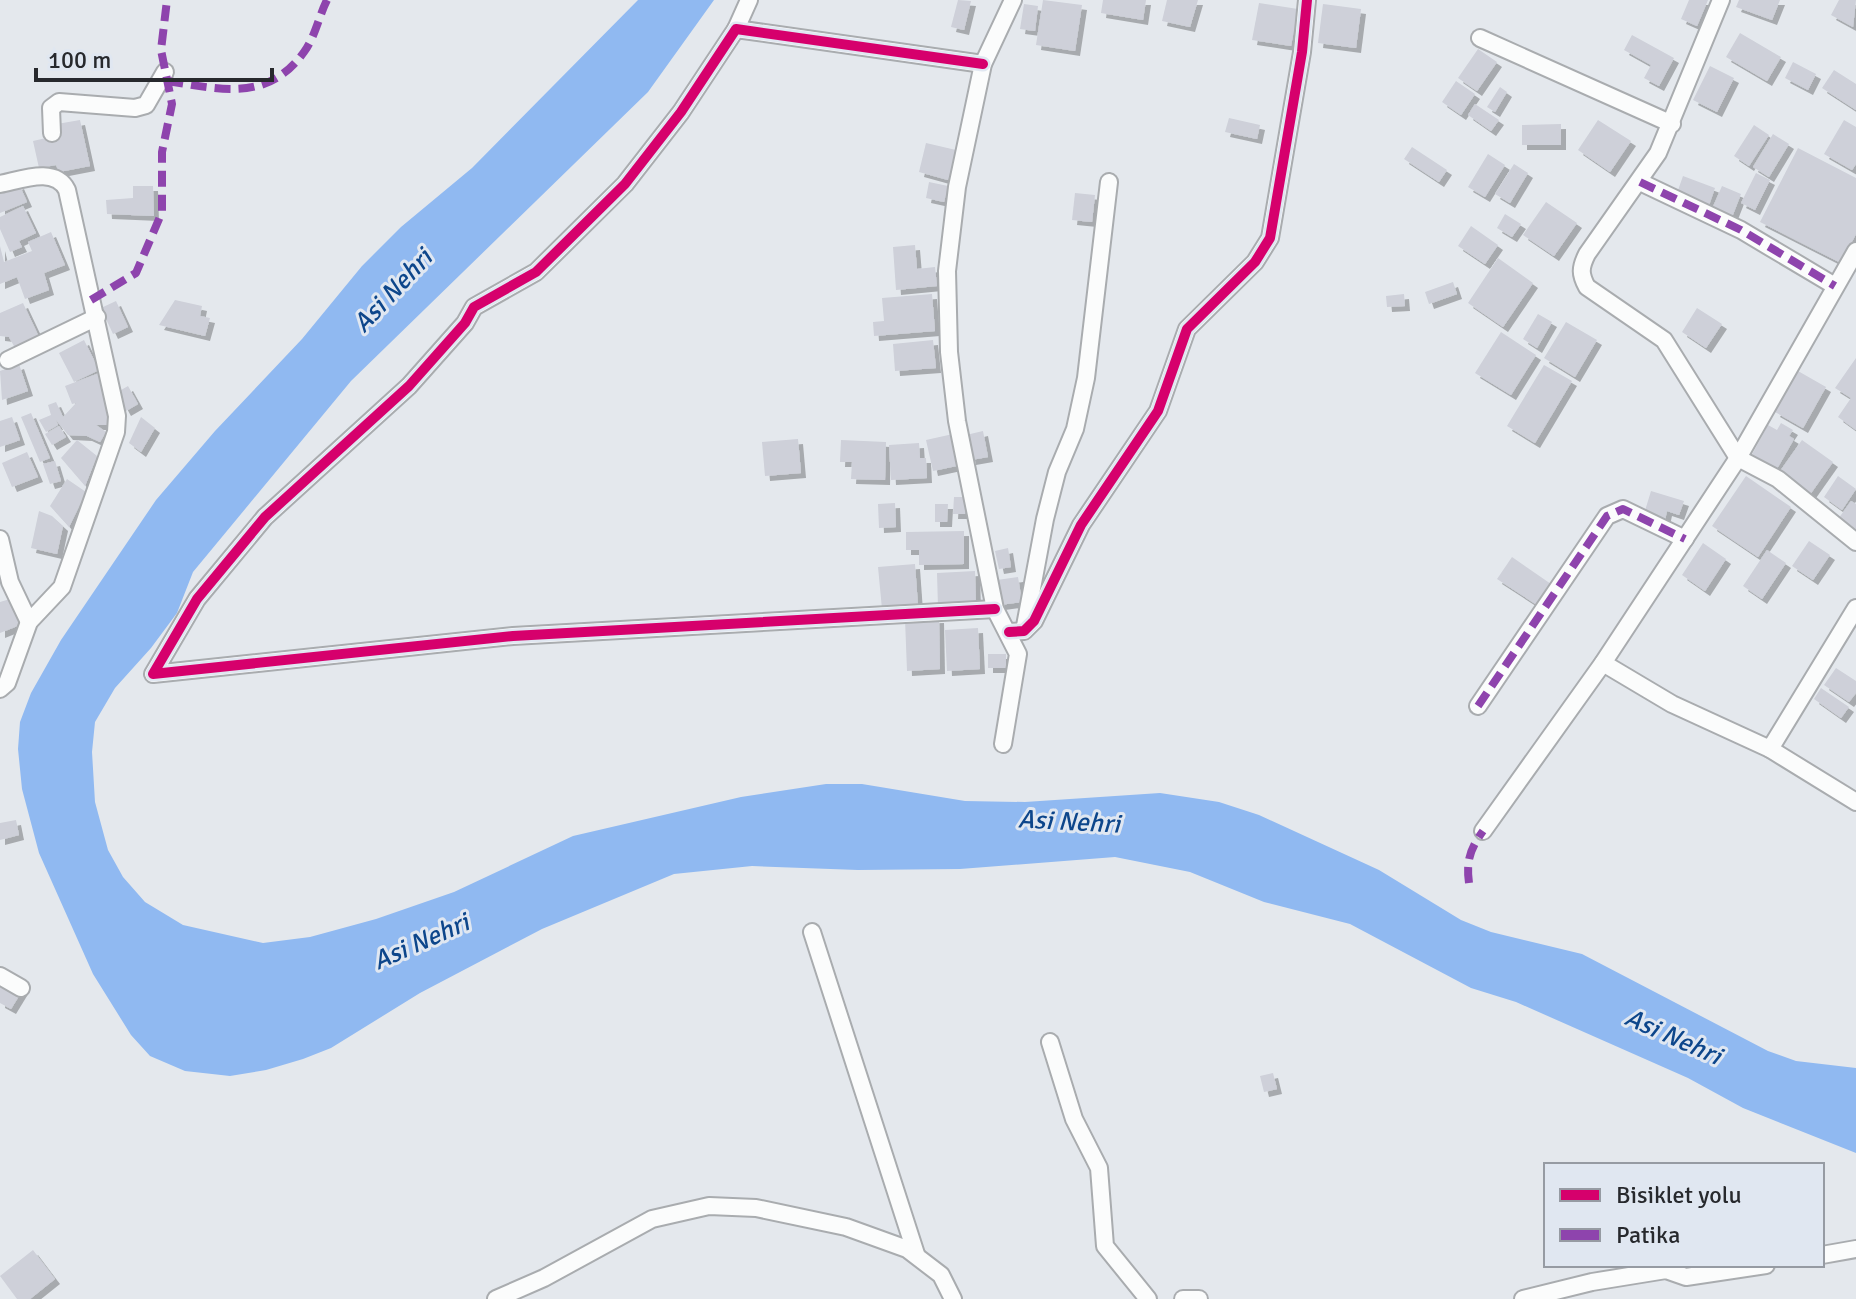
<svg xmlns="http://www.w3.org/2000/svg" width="1856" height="1299" font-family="Signika,sans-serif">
	<defs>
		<filter id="shadow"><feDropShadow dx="5" dy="5" stdDeviation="0" flood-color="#0004"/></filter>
	</defs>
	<rect width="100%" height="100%" fill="#e4e8ed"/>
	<polygon fill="#90b9f1" points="638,0 714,0 648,92 351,381 193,572 177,613 151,648 115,688 95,722 92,752 95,802 108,850 123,877 145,902 183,925 263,943 310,937 376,919 454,892 573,836 741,797 826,784 862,784 965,801 1025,802 1160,793 1219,802 1259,815 1379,870 1461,920 1491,932 1582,954 1768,1051 1796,1061 1856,1068 1856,1153 1743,1108 1688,1078 1516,1002 1471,988 1350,924 1264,902 1190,872 1115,857 960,869 858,870 752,866 674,874 542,929 420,993 331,1048 303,1059 266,1070 230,1076 185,1071 150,1056 131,1035 93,974 39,853 22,789 18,749 20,722 31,693 61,640 156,500 215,431 302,339 362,266 401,227 472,168"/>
	<g fill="#ced0d9" filter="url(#shadow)">
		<polygon points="958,0 971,1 964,30 951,27"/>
		<polygon points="1043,0 1082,5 1075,51 1036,45"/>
		<polygon points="1103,0 1146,0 1143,20 1101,13"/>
		<polygon points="1167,0 1198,0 1190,27 1162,21"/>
		<polygon points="1689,0 1708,0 1697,26 1681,19"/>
		<polygon points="1739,0 1780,0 1772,20 1736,7"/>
		<polygon points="1839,0 1856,0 1853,27 1831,15"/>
		<polygon points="1259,3 1298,9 1291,46 1252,40"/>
		<polygon points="1024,4 1038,6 1035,31 1020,29"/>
		<polygon points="1323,4 1361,9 1356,48 1318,43"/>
		<polygon points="1740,33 1781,57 1767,81 1726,57"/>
		<polygon points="1632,35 1674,58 1659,86 1644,78 1651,65 1624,50"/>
		<polygon points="1478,49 1497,62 1477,91 1458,78"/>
		<polygon points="1793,62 1816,74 1808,90 1785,78"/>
		<polygon points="1710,66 1734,78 1717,112 1693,100"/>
		<polygon points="1834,70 1856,84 1856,110 1822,88"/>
		<polygon points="1456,81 1475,94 1461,115 1442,102"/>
		<polygon points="1500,87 1507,92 1495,112 1487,107"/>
		<polygon points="1475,104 1499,120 1491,131 1468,115"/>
		<polygon points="1229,118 1260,125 1257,139 1225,132"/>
		<polygon points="80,120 90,166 59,172 56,165 39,168 33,141 59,135 57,124"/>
		<polygon points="1598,120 1631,141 1610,172 1578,150"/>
		<polygon points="1844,120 1856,127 1856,164 1852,170 1824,154"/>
		<polygon points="1561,124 1561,145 1522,145 1522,125"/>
		<polygon points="1754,125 1769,135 1749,166 1734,156"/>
		<polygon points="1773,134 1789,144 1769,177 1753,167"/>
		<polygon points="926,143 956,150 948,180 919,172"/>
		<polygon points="1412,147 1447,170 1439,182 1404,159"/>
		<polygon points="1798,148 1856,178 1856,234 1841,263 1760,222"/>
		<polygon points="1488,154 1505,165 1485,197 1468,187"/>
		<polygon points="1514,164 1528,173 1510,203 1495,194"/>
		<polygon points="1756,173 1770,180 1755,210 1741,203"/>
		<polygon points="1683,176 1715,188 1708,208 1676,196"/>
		<polygon points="929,182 948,186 944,202 926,198"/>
		<polygon points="19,184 27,202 0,213 0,192"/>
		<polygon points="133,186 153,186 154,216 107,214 106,200 133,198"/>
		<polygon points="1722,186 1741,194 1732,217 1712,209"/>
		<polygon points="1075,193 1095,195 1092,222 1072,220"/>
		<polygon points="1546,202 1577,223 1554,256 1523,235"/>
		<polygon points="23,206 36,233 19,241 22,247 10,252 0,229 0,217"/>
		<polygon points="1505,214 1521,224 1512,237 1497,228"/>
		<polygon points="1471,226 1498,245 1485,264 1458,246"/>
		<polygon points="51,232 65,265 44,273 49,290 25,299 17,277 0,284 0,246 4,262 32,251 28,242"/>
		<polygon points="915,245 917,269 935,267 937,286 896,290 893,247"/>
		<polygon points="1498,258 1533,283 1503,327 1468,303"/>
		<polygon points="1453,282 1457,294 1429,304 1425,292"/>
		<polygon points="932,294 935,331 874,336 873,322 884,321 882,298"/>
		<polygon points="1404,294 1405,306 1387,307 1386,296"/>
		<polygon points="175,300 202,306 200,316 210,318 205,336 159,325"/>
		<polygon points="116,301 128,327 113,334 101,308"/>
		<polygon points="23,303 39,337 15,348 9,337 0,336 0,313"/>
		<polygon points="1697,308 1722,324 1706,348 1682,332"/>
		<polygon points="1538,314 1552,322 1537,348 1523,339"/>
		<polygon points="1566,322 1597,340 1575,377 1544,358"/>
		<polygon points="1501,332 1536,355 1511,395 1475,373"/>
		<polygon points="84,340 99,370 74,382 59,353"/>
		<polygon points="933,340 936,368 895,371 893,344"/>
		<polygon points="1856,358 1856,430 1838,417 1851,398 1835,388"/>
		<polygon points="19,364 28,391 2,400 0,371"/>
		<polygon points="1544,365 1572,381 1535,443 1507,426"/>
		<polygon points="1798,371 1826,387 1803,428 1775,412"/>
		<polygon points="102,372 112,425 96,425 106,432 100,442 87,436 68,435 56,420 58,425 46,432 39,420 51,415 48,405 56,402 63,417 76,403 72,404 65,386"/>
		<polygon points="128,386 138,404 126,411 116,393"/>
		<polygon points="31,413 50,458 40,462 21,417"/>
		<polygon points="12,417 20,440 0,447 0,421"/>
		<polygon points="141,417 155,428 141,452 129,443"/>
		<polygon points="1781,423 1793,430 1789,436 1794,439 1774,474 1749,460 1768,425 1777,430"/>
		<polygon points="59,426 66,437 52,445 45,434"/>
		<polygon points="983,431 988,457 971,460 966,435"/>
		<polygon points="953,434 961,465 933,471 926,440"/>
		<polygon points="798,439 801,473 765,476 762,442"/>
		<polygon points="77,440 97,456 85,486 61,458"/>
		<polygon points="841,440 886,442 885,480 851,479 852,462 840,462"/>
		<polygon points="1802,440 1833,462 1809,496 1778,474"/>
		<polygon points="919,443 920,458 926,458 927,478 891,480 889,445"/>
		<polygon points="27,452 38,477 12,487 2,463"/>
		<polygon points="55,461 61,481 50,484 43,464"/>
		<polygon points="1746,476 1791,507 1758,557 1712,526"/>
		<polygon points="1838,476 1856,489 1842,510 1824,497"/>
		<polygon points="67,479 86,492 69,527 50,506"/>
		<polygon points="1651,491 1684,501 1679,515 1667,511 1665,520 1644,514"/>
		<polygon points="954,497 966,497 965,514 953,514"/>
		<polygon points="1851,501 1856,504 1856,536 1836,522"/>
		<polygon points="895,503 896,527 879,528 878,504"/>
		<polygon points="935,504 948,504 947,522 935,522"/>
		<polygon points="39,511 52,516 63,526 57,554 31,548"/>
		<polygon points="964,531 964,564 919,565 919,550 906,550 906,532"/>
		<polygon points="1809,541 1830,555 1813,580 1792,566"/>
		<polygon points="1703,543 1726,559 1705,591 1682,575"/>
		<polygon points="1008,548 1011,567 999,569 995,551"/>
		<polygon points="1767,550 1786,563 1762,599 1743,586"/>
		<polygon points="1512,557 1551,584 1537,605 1497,579"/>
		<polygon points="915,564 918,606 882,609 878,567"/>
		<polygon points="975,571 976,605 938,607 937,573"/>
		<polygon points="1018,577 1022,602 1000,605 997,580"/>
		<polygon points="10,599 20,625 0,633 0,602"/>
		<polygon points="939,618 940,669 907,671 905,619"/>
		<polygon points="978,628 980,669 947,671 945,630"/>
		<rect x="988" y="654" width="18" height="14"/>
		<polygon points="1836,668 1856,681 1856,693 1849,702 1824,685"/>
		<polygon points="1821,688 1849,707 1841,718 1814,699"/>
		<polygon points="16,820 19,835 0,840 0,823"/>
		<polygon points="0,978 22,991 11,1009 0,1003"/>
		<polygon points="1273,1073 1277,1089 1264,1092 1260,1076"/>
		<polygon points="33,1250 55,1279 30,1299 17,1299 0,1276"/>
	</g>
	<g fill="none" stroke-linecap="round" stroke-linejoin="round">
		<g stroke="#a9acaf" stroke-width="20">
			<g id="minor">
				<path d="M1721 0 1658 153 1587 254C1580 268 1580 274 1587 287L1664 340 1738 458 1778 479 1856 542"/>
				<polyline points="736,29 749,0"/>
				<polyline points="1480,38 1672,124"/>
				<polyline points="983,64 736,29 681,112 625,184 536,272 474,307 465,323 409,386 265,517 197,599 153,674 513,636 995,609"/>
				<polyline points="52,133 51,108 59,102 135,108 146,105 165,72"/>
				<polyline points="1640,182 1741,230 1835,286"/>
				<path d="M0 184C21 180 55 166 67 190L117 416 116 432 62 587 29 622 7 683 0 689"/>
				<polyline points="8,360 97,317"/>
				<polyline points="0,539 10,582 29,622"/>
				<polyline points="1025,626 1045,519 1057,472 1075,429 1086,378 1109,182"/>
				<polyline points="1009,632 1024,631 1034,621 1081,525 1158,411 1187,329 1255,262 1270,238 1302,52 1307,0"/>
				<polyline points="1603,663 1672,704 1770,749 1856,608"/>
				<polyline points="1478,706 1607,516 1623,509 1685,539"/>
				<polyline points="1003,744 1018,654 995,609 957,421 949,352 947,271 957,187 983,64 1013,0"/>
				<polyline points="1770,749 1856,802"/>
				<polyline points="1483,831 1603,663 1738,458 1856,251"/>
				<polyline points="812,932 916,1254"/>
				<polyline points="0,976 21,988"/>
				<polyline points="1050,1042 1074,1119 1099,1168 1105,1246 1148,1299"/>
				<polyline points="1822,1255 1856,1249"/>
				<polyline points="496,1299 544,1278 652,1219 709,1206 756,1208 846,1227 907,1249 941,1275 953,1299"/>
				<polyline points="1183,1299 1199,1299"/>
				<polyline points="1523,1299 1592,1282 1666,1270 1686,1277 1766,1265"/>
			</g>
		</g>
		<use href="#minor" stroke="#fbfcfc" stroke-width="16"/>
		<g stroke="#8e44ad" stroke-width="8" stroke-dasharray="16 8" stroke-linecap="butt">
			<path d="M167 81C220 89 267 103 304 52 315 37 319 16 327 0"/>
			<polyline points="1640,182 1741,230 1835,286"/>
			<polyline points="91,300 136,273 162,212 162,152 172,104 161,50 167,0"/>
			<polyline points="1478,706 1607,516 1623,509 1685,539"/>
			<path d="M1469 883C1466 861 1470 849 1483 831"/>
		</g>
		<g stroke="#e0e7f1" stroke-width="15">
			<g id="cycleway">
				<polyline points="983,64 736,29 681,112 625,184 536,272 474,307 465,323 409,386 265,517 197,599 153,674 513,636 995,609"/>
				<polyline points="1009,632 1024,631 1034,621 1081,525 1158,411 1187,329 1255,262 1270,238 1302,52 1307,0"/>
			</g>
		</g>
		<use href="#cycleway" stroke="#d6006c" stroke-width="10"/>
	</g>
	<g text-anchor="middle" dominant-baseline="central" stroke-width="6" stroke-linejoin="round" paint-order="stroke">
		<g font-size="26" font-style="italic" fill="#0d468b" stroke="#e0e7f1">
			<text transform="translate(393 291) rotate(-47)">Asi Nehri</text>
			<text transform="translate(1069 822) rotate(3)">Asi Nehri</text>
			<text transform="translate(421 942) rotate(-24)">Asi Nehri</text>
			<text transform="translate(1673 1037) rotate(24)">Asi Nehri</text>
		</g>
	</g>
	<rect x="1544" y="1163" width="280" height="104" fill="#e0e7f1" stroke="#969ba3" stroke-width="2"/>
	<rect x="1560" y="1189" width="40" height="12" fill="#d6006c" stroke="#969ba3" stroke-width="2"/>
	<text x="1616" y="1203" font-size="24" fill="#27292d">Bisiklet yolu</text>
	<rect x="1560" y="1229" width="40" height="12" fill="#8e44ad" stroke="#969ba3" stroke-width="2"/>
	<text x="1616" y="1243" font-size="24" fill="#27292d">Patika</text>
	<path d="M36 68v12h236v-12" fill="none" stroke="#27292d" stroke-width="4"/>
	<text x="48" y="68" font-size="24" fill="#27292d" stroke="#e0e7f1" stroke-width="6" paint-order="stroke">100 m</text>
</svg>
